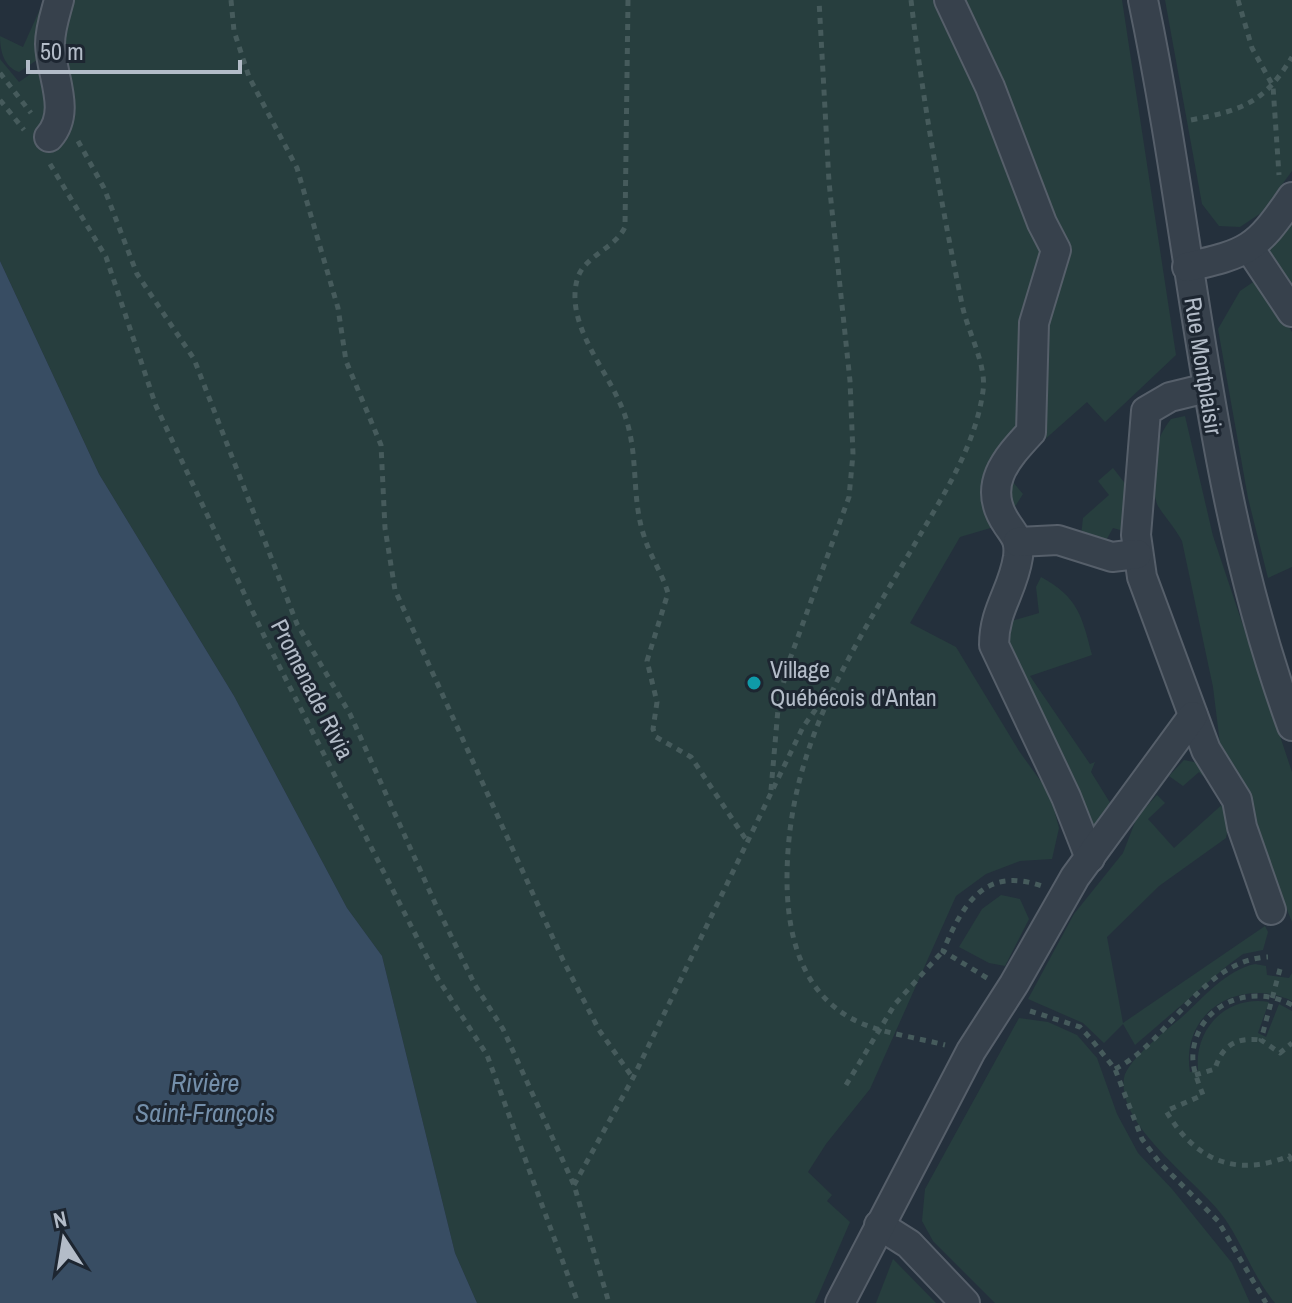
<svg xmlns="http://www.w3.org/2000/svg" width="1292" height="1303" font-family="'Archivo Narrow',sans-serif">
	<rect width="100%" height="100%" fill="#24303c"/>
	<g fill="#273e3e">
		<path d="M44 0H56L40 58 19 72C4 67 0 51 0 36L23 47Z"/>
		<polygon points="68,0 1122,0 1176,355 1105,422 1087,402 1006,474 1023,494 1004,524 960,537 910,623 956,647 1019,751 1050,794 1059,828 1052,859 1020,861 986,874 956,896 870,1089 826,1144 808,1172 832,1195 827,1201 850,1222 815,1303 477,1303 455,1253 382,956 347,908 234,696 99,474 0,261 0,59 19,82 55,57"/>
		<polygon points="1165,0 1292,0 1292,171 1261,213 1240,227 1219,226 1202,204"/>
		<polygon points="1292,215 1292,300 1263,262"/>
		<polygon points="1259,278 1292,332 1292,567 1268,578 1248,498 1218,329 1240,291"/>
		<path d="M1185 416 1213 536 1292 772V922L1220 744 1213 687 1182 541C1176 529 1160 511 1157 504 1147 473 1152 443 1171 419Z"/>
		<polygon points="1113,468 1127,486 1124,531 1113,528 1104,544 1081,536 1083,518 1109,495 1098,481"/>
		<path d="M1041 577C1078 597 1082 616 1092 655L1030 676 1090 764 1095 762 1091 772 1117 814 1094 830 1016 668 1005 630 1008 622 1039 613 1036 587Z"/>
		<polygon points="1184,760 1199,763 1208,771 1203,776 1199,772 1183,786 1169,776"/>
		<polygon points="1157,795 1165,803 1148,819 1174,848 1226,801 1230,817 1226,838 1159,886 1107,937 1123,1023 1265,926 1268,932 1263,950 1243,954 1228,965 1135,1045 1123,1024 1104,1043 1083,1023 1028,999 1074,914 1123,853 1137,817"/>
		<polygon points="1001,895 1020,899 1029,919 1005,966 989,963 959,947 982,909"/>
		<path d="M1255 964 1266 966 1267 975 1289 978 1292 973V1001C1240 976 1180 1012 1190 1072L1198 1070C1194 1028 1227 995 1269 1002L1258 1033 1266 1037 1279 1004 1292 1011V1303H1275C1254 1278 1244 1247 1225 1219 1202 1184 1116 1127 1124 1078 1127 1060 1168 1029 1182 1017 1204 997 1226 970 1255 964Z"/>
		<polygon points="1019,1018 1048,1022 1077,1035 1097,1058 1117,1114 1138,1153 1172,1189 1232,1263 1250,1303 995,1303 933,1241 922,1221 925,1189"/>
		<polygon points="893,1259 936,1303 876,1303"/>
	</g>
	<polygon fill="#384d63" points="0,261 99,474 234,696 347,908 382,956 455,1253 477,1303 0,1303"/>
	<g fill="none" stroke-linecap="round" stroke-linejoin="round">
		<g stroke="#565f6a" stroke-width="32">
			<g id="minor">
				<path d="M949 0 990 87 1042 223 1056 250 1034 323 1031 432C1006 459 981 486 1007 524 1015 536 1020 540 1018 557 1013 591 994 609 994 645L1066 797 1090 858"/>
				<path d="M1143 0C1194 243 1206 491 1292 726"/>
				<path d="M49 137C72 111 51 76 50 44 50 29 55 15 59 0"/>
				<polyline points="1250,249 1292,312"/>
				<path d="M1187 267C1248 253 1256 250 1292 197"/>
				<polyline points="1207,388 1170,397 1146,411 1136,535 1142,577 1206,750 1237,800 1242,827 1271,910"/>
				<polyline points="1018,542 1058,540 1112,557 1137,554"/>
				<polyline points="879,1225 909,1244 965,1303"/>
				<polyline points="840,1303 971,1051 1014,984 1075,877 1193,716"/>
			</g>
		</g>
		<g stroke="#465b5c" stroke-width="5" stroke-dasharray="6 6" stroke-linecap="butt">
			<polyline points="231,0 234,31 249,77 297,168 338,308 346,361 381,445 385,528 395,590 563,960 599,1030 633,1078"/>
			<path d="M628 0 625 227C615 249 583 256 577 280 566 322 602 364 618 399 642 447 629 491 644 536 650 556 662 573 668 593L647 661 657 702 653 729 656 737 691 757 747 841"/>
			<path d="M911 0C923 102 941 203 962 304 967 331 987 364 983 391 976 443 946 491 920 535 855 647 787 743 787 879 787 938 803 999 863 1024 888 1034 918 1038 945 1045"/>
			<polyline points="1238,0 1252,48 1273,86 1279,175"/>
			<polyline points="0,73 31,113"/>
			<polyline points="0,100 24,130"/>
			<path d="M1191 120C1243 110 1264 103 1292 57"/>
			<polyline points="78,141 104,188 137,274 194,359 297,624 350,714 435,903 475,985 503,1029 574,1185 609,1303"/>
			<polyline points="50,164 106,257 156,406 267,642 438,979 487,1055 578,1303"/>
			<polyline points="771,790 778,709 787,667 849,497 853,454 850,381 829,182 819,0"/>
			<polyline points="1280,969 1261,1040 1280,1053 1292,1043"/>
			<path d="M987 978 943 951C963 904 984 866 1042 886"/>
			<path d="M1292 1005C1254 984 1203 1001 1194 1046 1190 1064 1197 1079 1203 1095L1166 1111C1195 1160 1235 1178 1289 1156L1292 1161"/>
			<polyline points="1030,1011 1080,1027 1091,1039 1115,1069 1142,1139 1159,1162 1218,1221 1266,1303"/>
			<path d="M1115 1069C1169 1042 1202 960 1268 957"/>
			<path d="M1195 1075 1215 1069C1222 1045 1237 1037 1261 1040"/>
			<polyline points="846,1085 895,1004 943,951"/>
			<polyline points="574,1185 633,1078 803,727 829,691"/>
		</g>
		<use href="#minor" stroke="#37414c" stroke-width="28"/>
	</g>
	<circle fill="#0f9aa8" stroke="#1d2631" stroke-width="3" cx="754" cy="683" r="8"/>
	<g text-anchor="middle" dominant-baseline="central" stroke-width="6" stroke-linejoin="round" paint-order="stroke">
		<g font-size="24" fill="#b3bcc8" stroke="#1d2631">
			<text transform="translate(1204 366) rotate(81)">Rue Montplaisir</text>
			<text transform="translate(313 689) rotate(63)">Promenade Rivia</text>
		</g>
		<g font-size="24" fill="#b3bcc8" stroke="#1d2631" text-anchor="start">
			<text x="770" y="669">Village<tspan x="770" dy="28">Québécois d'Antan</tspan></text>
		</g>
		<g font-size="26" font-style="italic" fill="#748faa" stroke="#1d2631">
			<text x="205" y="1082">Rivière<tspan x="205" dy="30">Saint-François</tspan></text>
		</g>
	</g>
	<g transform="translate(64 1239) rotate(348)" stroke="#1d2631" stroke-width="6" paint-order="stroke">
	<path d="M0-6L14 30L0 20L-14 30Z" fill="#b3bcc8"/>
	<text y="-12" font-size="22" font-weight="bold" text-anchor="middle" fill="#b3bcc8">N</text>
	</g>
	<path d="M28 60v12h212v-12" fill="none" stroke="#b3bcc8" stroke-width="4"/>
	<text x="40" y="60" font-size="24" fill="#b3bcc8" stroke="#1d2631" stroke-width="6" paint-order="stroke">50 m</text>
</svg>
